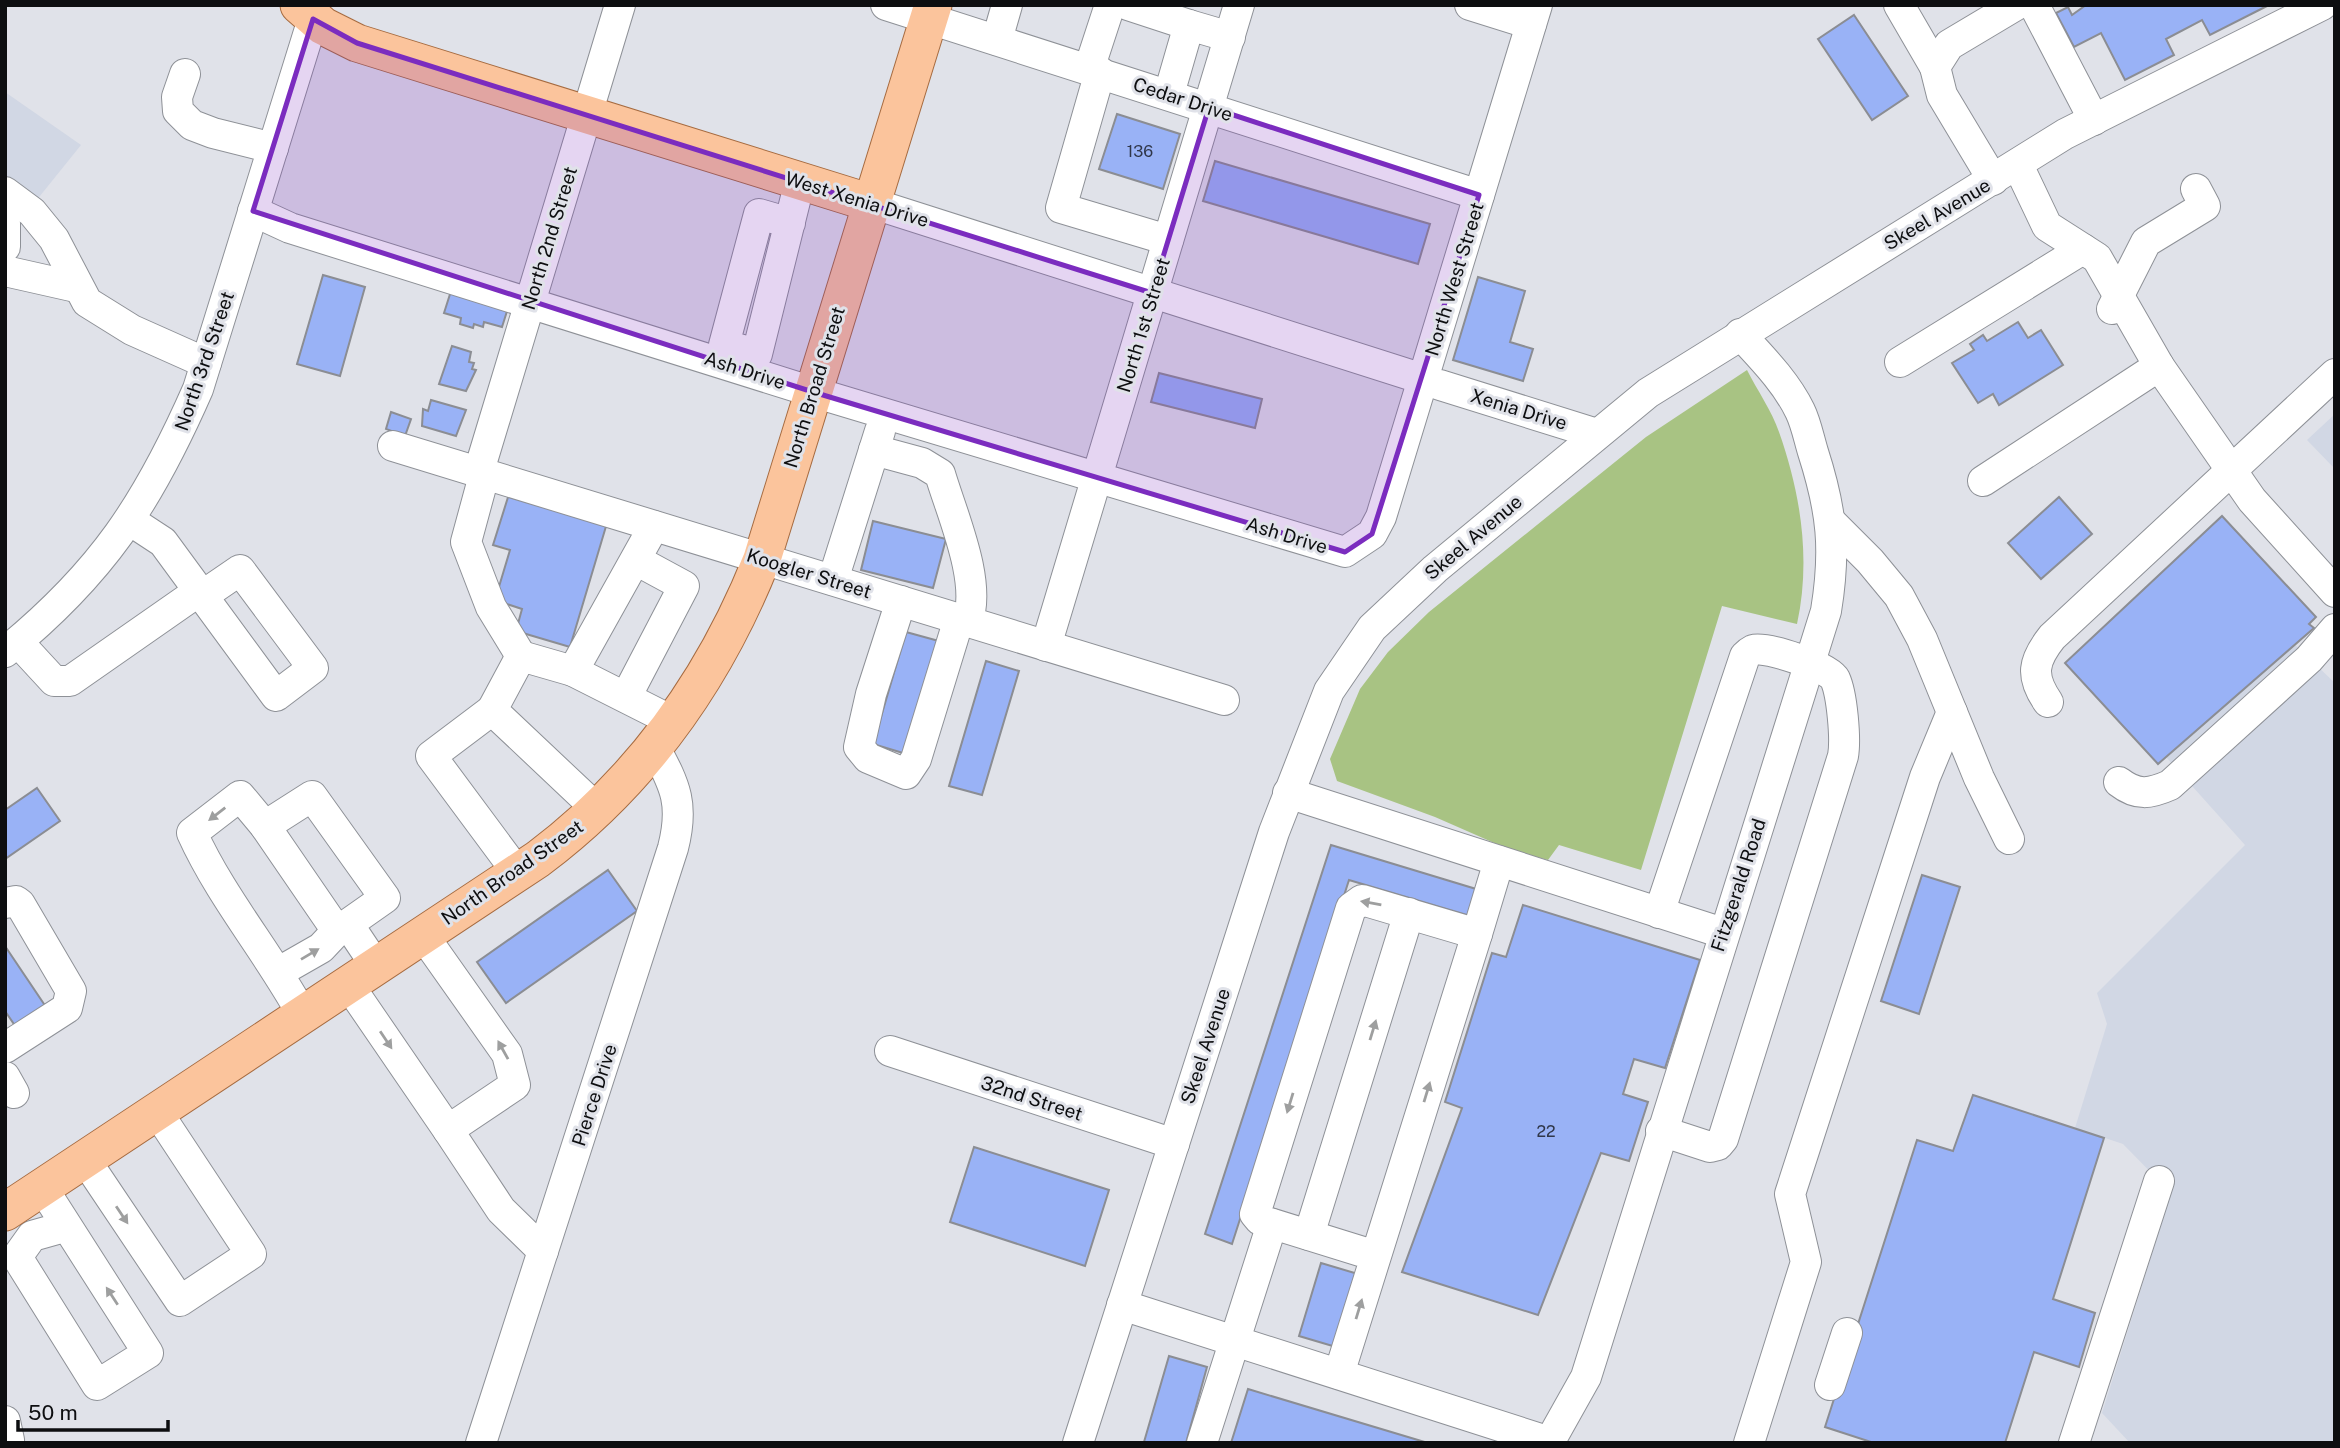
<svg xmlns="http://www.w3.org/2000/svg" width="2340" height="1448" font-family="'Public Sans',sans-serif">
	<rect width="100%" height="100%" fill="#e0e2e9"/>
	<g fill="#d1d7e4">
		<polygon points="5,92 81,145 23,217 5,207"/>
		<polygon points="2335,414 2335,469 2307,440"/>
		<polygon points="2294,644 2335,683 2335,1443 2130,1443 2102,1413 2171,1193 2123,1144 2075,1128 2107,1024 2097,993 2245,845 2166,757"/>
	</g>
	<path fill="#a8c383" d="M1747 370C1757 390 1772 411 1779 432 1801 494 1811 560 1797 624L1722 606 1641 870 1559 845 1548 860 1508 849 1435 817 1337 781 1330 759 1360 689 1388 652 1429 612 1646 437Z"/>
	<g fill="#99b2f6" stroke="#8b8d93" stroke-width="2">
		<polygon points="2086,5 2269,5 2210,35 2202,20 2166,39 2174,55 2125,80 2101,33 2074,47 2056,13 2068,7 2072,15"/>
		<polygon points="1854,15 1908,96 1872,120 1818,39"/>
		<polygon points="1117,114 1180,134 1163,189 1099,169"/>
		<polygon points="1215,161 1430,224 1418,264 1203,201"/>
		<polygon points="323,275 365,287 340,376 297,364"/>
		<polygon points="1478,277 1525,291 1510,342 1533,349 1523,381 1453,360"/>
		<polygon points="451,291 508,308 502,327 484,322 483,327 474,324 473,328 460,324 461,318 444,313"/>
		<polygon points="2018,322 2028,338 2041,330 2063,365 1999,405 1993,394 1978,403 1952,363 1974,350 1970,344 1983,335 1987,341"/>
		<polygon points="452,346 471,352 469,362 474,363 472,369 476,370 466,391 439,384"/>
		<polygon points="1159,373 1262,399 1255,428 1151,402"/>
		<polygon points="431,400 466,410 456,436 422,426 423,409 428,411"/>
		<polygon points="391,412 411,419 405,436 386,429"/>
		<polygon points="509,494 607,523 570,647 516,631 522,609 495,600 510,550 493,545"/>
		<polygon points="2059,497 2092,534 2041,579 2008,543"/>
		<polygon points="2222,516 2316,617 2309,624 2314,628 2158,764 2065,663"/>
		<polygon points="873,521 946,539 933,588 861,570"/>
		<polygon points="906,632 946,643 913,756 873,744"/>
		<polygon points="986,661 1019,671 982,795 949,786"/>
		<polygon points="37,788 60,821 5,859 5,810"/>
		<polygon points="1331,845 1486,892 1477,918 1349,880 1232,1244 1205,1234"/>
		<polygon points="608,870 637,911 506,1003 477,962"/>
		<polygon points="1922,875 1960,887 1919,1014 1881,1001"/>
		<polygon points="1523,905 1700,960 1665,1068 1634,1059 1623,1094 1648,1102 1629,1161 1601,1153 1538,1315 1402,1272 1462,1108 1445,1102 1492,953 1506,957"/>
		<polygon points="5,946 48,1010 18,1030 5,1011"/>
		<polygon points="1973,1095 2104,1138 2053,1299 2095,1313 2079,1367 2034,1352 2005,1443 1874,1443 1825,1427 1917,1140 1953,1151"/>
		<polygon points="974,1147 1109,1190 1085,1266 950,1222"/>
		<polygon points="1321,1263 1358,1274 1336,1347 1299,1336"/>
		<polygon points="1169,1356 1207,1367 1186,1443 1148,1443 1144,1442"/>
		<polygon points="1248,1389 1428,1443 1231,1443"/>
	</g>
	<g fill="none" stroke-linecap="round" stroke-linejoin="round">
		<g stroke="#8e9197" stroke-width="32">
			<g id="minor">
				<polyline points="886,5 1479,195"/>
				<polyline points="1128,5 1189,25"/>
				<polyline points="1470,5 1531,24"/>
				<polyline points="1899,5 1935,67"/>
				<polyline points="2034,5 2094,120"/>
				<polyline points="997,40 1007,5"/>
				<polyline points="1089,69 1110,5"/>
				<polyline points="1100,72 1061,208 1168,240"/>
				<polyline points="185,74 177,97 178,111 192,125 213,133 273,148"/>
				<polyline points="1169,94 1189,25 1230,37"/>
				<polyline points="2018,165 2047,226 2097,258 2159,366 2252,500 2335,592"/>
				<polyline points="1993,180 1942,95 1935,67 1949,45 2016,5"/>
				<polyline points="5,192 32,212 54,239 87,302 132,330 206,363"/>
				<polyline points="871,203 1423,379"/>
				<polyline points="253,211 290,228 813,392 1345,552 1372,534 1381,517 1537,5"/>
				<polyline points="5,223 5,247"/>
				<polyline points="790,223 759,214 724,345 757,354 800,181"/>
				<polyline points="5,271 76,287"/>
				<polyline points="2112,309 2146,242 2205,206 2196,189"/>
				<polyline points="1900,362 2083,249"/>
				<polyline points="1440,385 1597,434"/>
				<polyline points="393,446 1224,700"/>
				<path d="M874 450 922 463 940 474C951 512 983 583 967 622"/>
				<polyline points="479,471 620,5"/>
				<polyline points="485,472 466,542 491,607 521,656"/>
				<polyline points="1983,481 2159,366"/>
				<polyline points="131,521 163,542 276,696 313,668 240,570 202,596"/>
				<polyline points="1832,523 1870,561 1899,596 1922,639 1979,778 2009,839"/>
				<polyline points="654,526 573,671 674,722"/>
				<polyline points="833,580 880,431"/>
				<polyline points="901,601 871,694 859,747 868,758 906,774 916,759 959,619"/>
				<polyline points="18,642 54,681 70,681 199,591"/>
				<polyline points="1046,646 1239,5"/>
				<path d="M5 652C102 573 148 503 198 389L313 19"/>
				<polyline points="573,671 521,656 492,710 598,810"/>
				<polyline points="626,697 684,586 636,560"/>
				<path d="M2048 702C2030 676 2033 661 2052 637L2335 374"/>
				<polyline points="492,710 431,756 517,872"/>
				<path d="M2119 782C2137 796 2150 794 2170 785L2309 659 2335 629"/>
				<polyline points="1288,793 1723,933"/>
				<path d="M265 826 240 796 192 833C221 897 268 952 302 1014"/>
				<polyline points="5,903 16,901 20,904 71,991 67,1008 5,1048"/>
				<path d="M1659 913 1745 656C1746 655 1751 651 1753 650 1766 646 1829 667 1835 679 1842 694 1846 739 1843 756L1723 1139 1718 1145 1710 1147 1661 1131"/>
				<polyline points="348,924 385,898 312,796 265,826 337,931 348,924 376,966"/>
				<polyline points="1477,934 1499,861"/>
				<polyline points="279,972 321,948 337,931"/>
				<polyline points="348,984 448,1130 515,1085 507,1054 423,935"/>
				<polyline points="890,1051 1174,1144"/>
				<polyline points="5,1077 14,1093"/>
				<polyline points="448,1130 501,1210 543,1251"/>
				<polyline points="84,1158 180,1301 251,1254 156,1110"/>
				<polyline points="42,1187 148,1353 97,1385 17,1257 32,1236 64,1227"/>
				<polyline points="1309,1235 1409,913"/>
				<polyline points="1122,1305 1550,1442"/>
				<polyline points="1339,1374 1477,934 1362,900 1351,908 1255,1214 1260,1220 1376,1256"/>
				<polyline points="1830,1385 1847,1333"/>
				<polyline points="5,1421 9,1440 5,1443"/>
				<path d="M481 1443 673 848C684 805 676 787 655 748"/>
				<polyline points="1078,1443 1274,832 1329,691 1372,628 1435,569 1648,393 2065,134 2322,5"/>
				<polyline points="1202,1443 1272,1224"/>
				<path d="M1549 1443 1586 1377 1826 611C1836 550 1832 511 1813 452 1809 439 1806 423 1800 411 1786 382 1762 358 1740 334"/>
				<polyline points="1749,1443 1806,1262 1790,1194 1925,777 1952,712"/>
				<polyline points="2074,1443 2159,1181"/>
			</g>
		</g>
		<g stroke="#a66b40" stroke-width="39">
			<g id="major">
				<polyline points="299,5 323,26 357,43 871,203"/>
				<path d="M5 1212 538 859C642 781 714 680 762 559L933 5"/>
			</g>
		</g>
		<use href="#minor" stroke="#fff" stroke-width="30"/>
		<use href="#major" stroke="#fbc49c" stroke-width="37"/>
	</g>
	<defs><path id="oneway-solid" d="M-6-.8H1V-3.2L6.5 0L1 3.2V.8H-6Z" transform="scale(1.75)"/></defs>
	<g fill="#9e9f9f">
		<use href="#oneway-solid" transform="translate(217 814) rotate(142)"/>
		<use href="#oneway-solid" transform="translate(1371 903) rotate(-170)"/>
		<use href="#oneway-solid" transform="translate(310 954) rotate(-31)"/>
		<use href="#oneway-solid" transform="translate(1373 1030) rotate(-73)"/>
		<use href="#oneway-solid" transform="translate(386 1040) rotate(56)"/>
		<use href="#oneway-solid" transform="translate(503 1050) rotate(-119)"/>
		<use href="#oneway-solid" transform="translate(1427 1092) rotate(-73)"/>
		<use href="#oneway-solid" transform="translate(1290 1103) rotate(107)"/>
		<use href="#oneway-solid" transform="translate(122 1215) rotate(56)"/>
		<use href="#oneway-solid" transform="translate(112 1296) rotate(-123)"/>
		<use href="#oneway-solid" transform="translate(1359 1309) rotate(-73)"/>
	</g>
	<path fill="#7b2cbf" fill-opacity="0.2" stroke="#7b2cbf" stroke-width="5" stroke-linejoin="round" d="M313 19 357 43 1152 293 1209 107 1479 195 1372 534 1345 552 813 392 253 211Z"/>
	<g text-anchor="middle" dominant-baseline="central" stroke-width="6" stroke-linejoin="round" paint-order="stroke">
		<g font-size="16" fill="#30374a">
			<text x="1140" y="151">136</text>
			<text x="1546" y="1131">22</text>
		</g>
		<g font-size="19" fill="#0d0e10" stroke="#e0e2e9">
			<text transform="translate(1183 99) rotate(18)">Cedar Drive</text>
			<text transform="translate(857 199) rotate(17)">West Xenia Drive</text>
			<text transform="translate(1937 214) rotate(-31)">Skeel Avenue</text>
			<text transform="translate(549 238) rotate(-73)">North 2nd Street</text>
			<text transform="translate(1454 279) rotate(-73)">North West Street</text>
			<text transform="translate(1143 325) rotate(-73)">North 1st Street</text>
			<text transform="translate(204 361) rotate(-71)">North 3rd Street</text>
			<text transform="translate(745 370) rotate(18)">Ash Drive</text>
			<text transform="translate(814 387) rotate(-73)">North Broad Street</text>
			<text transform="translate(1519 409) rotate(17)">Xenia Drive</text>
			<text transform="translate(1287 535) rotate(17)">Ash Drive</text>
			<text transform="translate(1473 537) rotate(-40)">Skeel Avenue</text>
			<text transform="translate(809 573) rotate(17)">Koogler Street</text>
			<text transform="translate(512 872) rotate(-35)">North Broad Street</text>
			<text transform="translate(1738 885) rotate(-72)">Fitzgerald Road</text>
			<text transform="translate(1205 1046) rotate(-72)">Skeel Avenue</text>
			<text transform="translate(594 1095) rotate(-72)">Pierce Drive</text>
			<text transform="translate(1032 1098) rotate(18)">32nd Street</text>
		</g>
	</g>
	<rect width="2340" height="1448" fill="none" stroke="#0d0e10" stroke-width="14"/>
	<path d="M18 1420v10h150v-10" fill="none" stroke="#0d0e10" stroke-width="3.5"/>
	<text x="28" y="1420" font-size="21" fill="#0d0e10" stroke="#e0e2e9" stroke-width="5" paint-order="stroke">50 m</text>
</svg>
